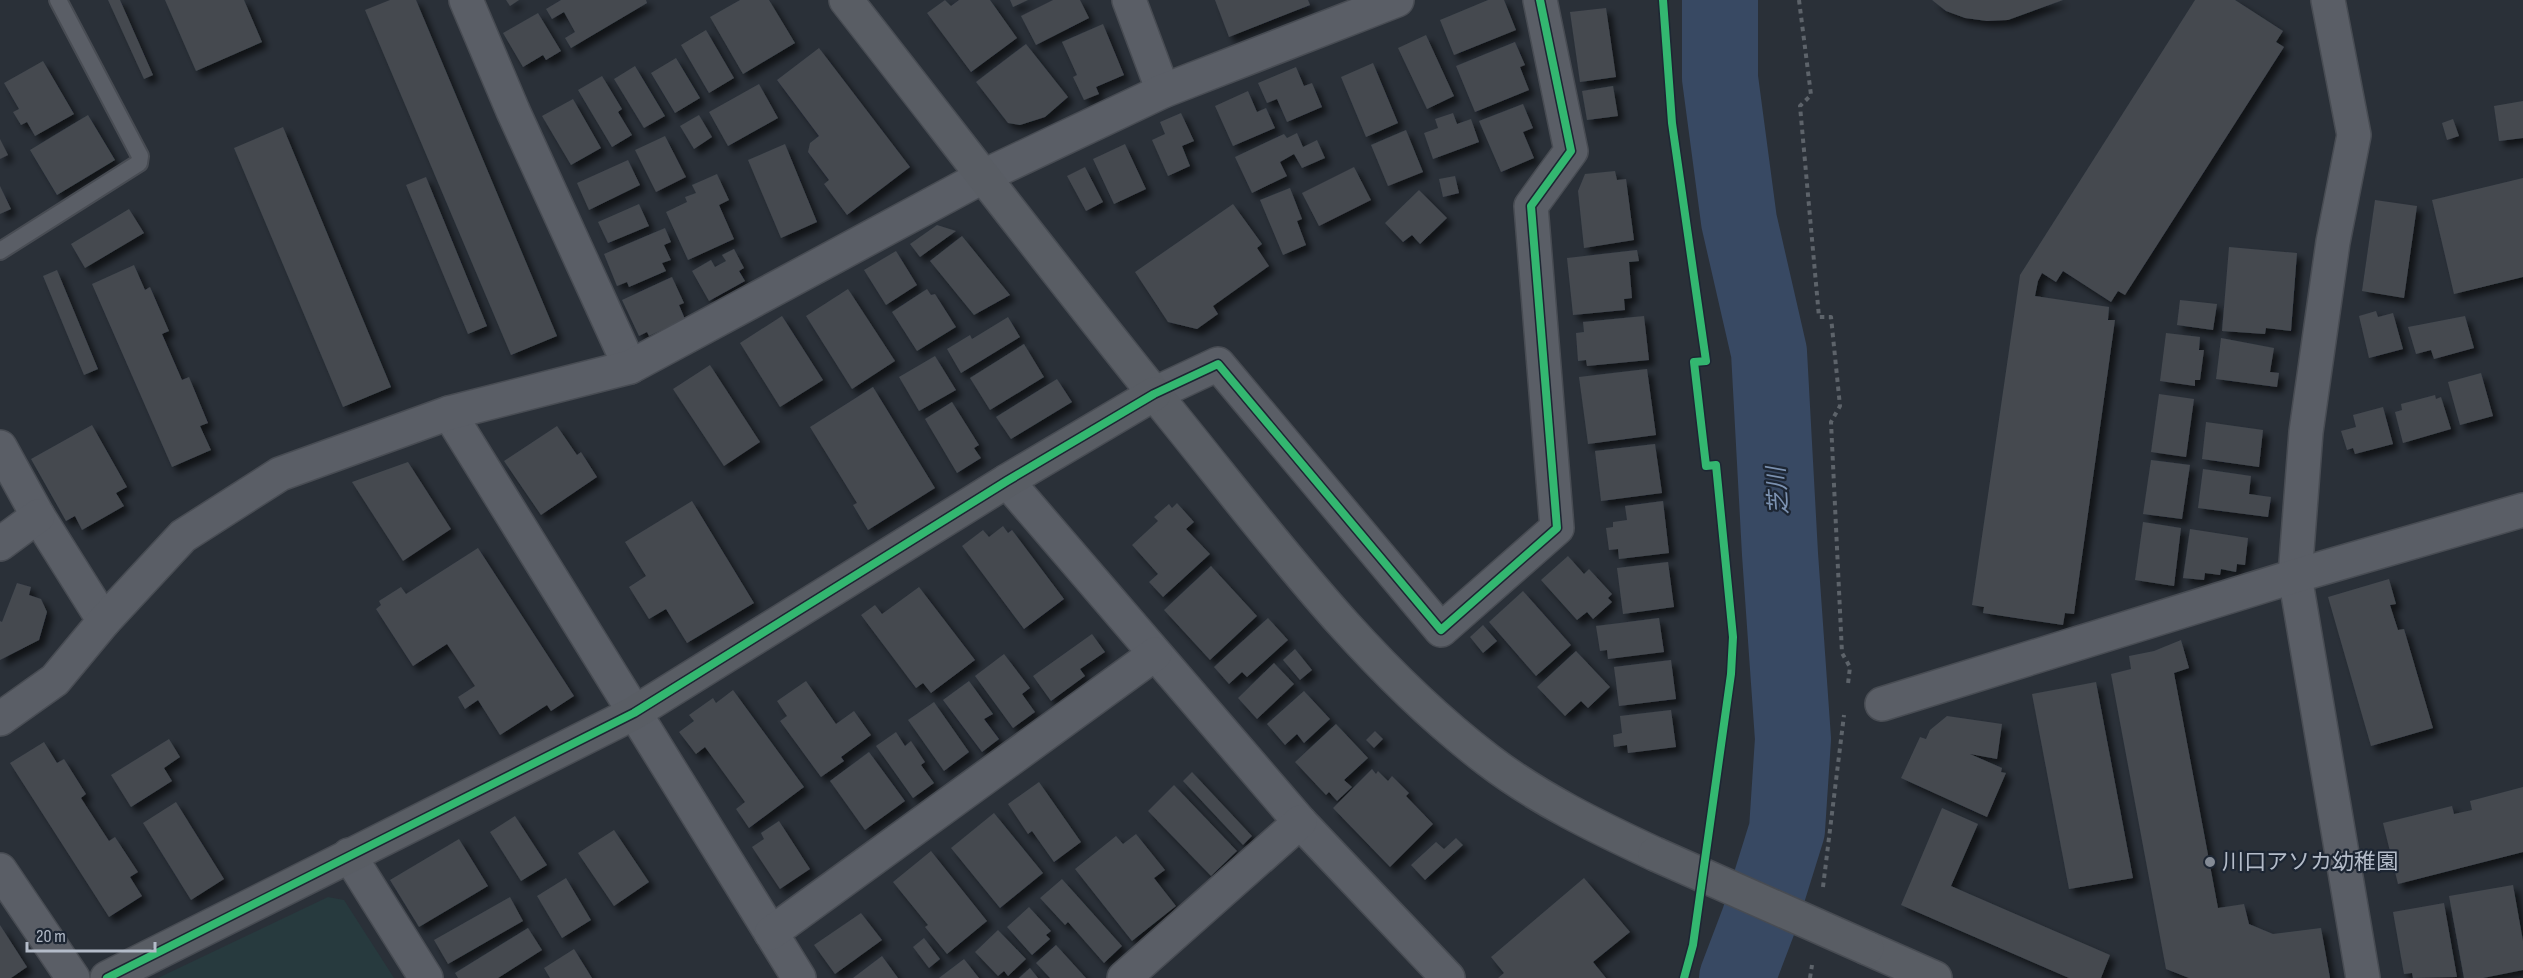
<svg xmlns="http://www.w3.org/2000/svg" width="2523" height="978" font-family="'Sofia Sans Condensed','Noto Sans JP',sans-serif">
	<defs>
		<filter id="shadow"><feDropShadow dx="5.5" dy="5.5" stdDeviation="3" flood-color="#0009"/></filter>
	</defs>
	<rect width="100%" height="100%" fill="#2a3038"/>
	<polygon fill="#273a3e" points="328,897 344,900 394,978 158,978"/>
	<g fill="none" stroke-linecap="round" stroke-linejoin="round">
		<polyline stroke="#384963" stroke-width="76" points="1720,0 1720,78 1739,221 1769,352 1780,554 1793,739 1787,830 1759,920 1737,978"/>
	</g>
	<g fill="#444950" filter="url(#shadow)">
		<polygon points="108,0 120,0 153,75 144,79"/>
		<polygon points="165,0 244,0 262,42 196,71"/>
		<polygon points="390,0 416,0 557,336 511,355 365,10"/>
		<polygon points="506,0 519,0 510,6"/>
		<polygon points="561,0 646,0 647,3 571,48 565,38 575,32 564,12 552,19 546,9"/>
		<polygon points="740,0 769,0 795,43 743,74 710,17"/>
		<polygon points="945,0 951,6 959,0 990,0 1017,38 971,72 927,13"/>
		<polygon points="1010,0 1028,0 1013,7"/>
		<polygon points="1053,0 1080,0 1089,18 1036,45 1021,16"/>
		<polygon points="1215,0 1308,0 1310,5 1229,37"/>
		<polygon points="1488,0 1504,0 1516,30 1454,55 1440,20"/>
		<polygon points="1932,0 2063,0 2008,20 1987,21 1965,18 1946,11"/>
		<polygon points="2195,0 2235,0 2283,31 2276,42 2284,47 2125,295 2118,291 2111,302 2063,271 2056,282 2042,273 2038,281 2035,296 2109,307 2108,320 2115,320 2074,614 2065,613 2063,625 1983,613 1984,607 1972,605 2020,275"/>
		<polygon points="1606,8 1616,77 1580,82 1570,12"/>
		<polygon points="538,13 561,51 546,60 543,55 523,67 503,33"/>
		<polygon points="1103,24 1124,75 1096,87 1099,94 1084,100 1073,77 1077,75 1062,42"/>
		<polygon points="706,30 734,78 709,93 681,45"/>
		<polygon points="1426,35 1454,96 1427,109 1398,48"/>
		<polygon points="1515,42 1525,65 1520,67 1529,90 1475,112 1456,66"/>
		<polygon points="1026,44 1068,97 1045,117 1020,125 1008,123 976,82"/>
		<polygon points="819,48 910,167 847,215 824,184 829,180 808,152 810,143 819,136 777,80"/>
		<polygon points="676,58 700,98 675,113 651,73"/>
		<polygon points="43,61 74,114 35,136 27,122 21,125 13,112 19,109 4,83"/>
		<polygon points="1373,63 1398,123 1366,137 1341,77"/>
		<polygon points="635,66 665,116 644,128 614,79"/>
		<polygon points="1296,67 1304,86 1312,83 1322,107 1287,122 1277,99 1267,103 1258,83"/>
		<polygon points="602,76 622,109 618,112 632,135 612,147 578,90"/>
		<polygon points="759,84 778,118 728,146 709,112"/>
		<polygon points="1613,86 1618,116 1587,120 1582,91"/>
		<polygon points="1248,91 1257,112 1266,108 1275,128 1233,146 1215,106"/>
		<polygon points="573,99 601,148 571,165 542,116"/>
		<polygon points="2523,101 2523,138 2499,141 2494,106"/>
		<polygon points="1523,104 1533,128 1523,132 1534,158 1501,172 1479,121"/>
		<polygon points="1181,113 1194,141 1182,146 1190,166 1168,176 1152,140 1165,134 1160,122"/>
		<polygon points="1453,113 1457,124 1471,119 1479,142 1433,159 1424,133 1438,128 1435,119"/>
		<polygon points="88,115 115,160 57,195 30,150"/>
		<polygon points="699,115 712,137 694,149 680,126"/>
		<polygon points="2453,119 2459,136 2447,140 2442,123"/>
		<polygon points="283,127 391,387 343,407 234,148"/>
		<polygon points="1406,130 1423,172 1388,186 1371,145"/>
		<polygon points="1297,133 1303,147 1317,140 1325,158 1302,168 1294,154 1280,162 1287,176 1252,193 1235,157 1284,134 1287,138"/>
		<polygon points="665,136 686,177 656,192 635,150"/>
		<polygon points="0,139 8,155 0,159"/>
		<polygon points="785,144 817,222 781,238 748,160"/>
		<polygon points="1125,144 1146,189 1114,204 1093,159"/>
		<polygon points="628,160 640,185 589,210 577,183"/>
		<polygon points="1085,167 1103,202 1086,211 1067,176"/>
		<polygon points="1354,167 1371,200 1319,226 1302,193"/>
		<polygon points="1615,171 1617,180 1626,179 1634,240 1584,248 1578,191 1585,174"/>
		<polygon points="717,174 729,200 719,205 734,239 688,260 666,212 687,202 685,197 696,193 692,185"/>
		<polygon points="1455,176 1459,193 1443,197 1439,179"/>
		<polygon points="426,177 487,326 468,334 406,185"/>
		<polygon points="2523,178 2523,277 2454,294 2432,200"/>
		<polygon points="0,186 11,209 0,214"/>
		<polygon points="1290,188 1302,219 1297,221 1306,245 1283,255 1260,200"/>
		<polygon points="1419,190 1447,218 1420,244 1412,235 1403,242 1385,223"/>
		<polygon points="2375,200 2417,206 2404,298 2362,291"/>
		<polygon points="639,204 649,226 608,243 598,222"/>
		<polygon points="1233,204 1262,244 1257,248 1269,266 1213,306 1218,314 1197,329 1168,322 1135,272"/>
		<polygon points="129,209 144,233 85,268 71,244"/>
		<polygon points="937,225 956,231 920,257 910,244"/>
		<polygon points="665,228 671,242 664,245 671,260 662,263 666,271 629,287 627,282 617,286 604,254"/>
		<polygon points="962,236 1010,295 974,315 930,261"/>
		<polygon points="2229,247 2297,253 2291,331 2266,328 2265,334 2222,331"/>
		<polygon points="734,249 744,268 739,271 745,281 709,301 692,271 711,260 715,267 726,261 722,255"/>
		<polygon points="1637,250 1639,261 1629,262 1632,298 1624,299 1625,310 1573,315 1567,258"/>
		<polygon points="896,251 917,285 886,305 864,270"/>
		<polygon points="134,265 145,290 150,287 169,331 162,334 182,380 189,377 208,423 200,426 211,450 172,467 92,284"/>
		<polygon points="57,270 98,369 84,375 43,276"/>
		<polygon points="672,277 684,303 679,305 685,319 649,336 647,332 639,336 622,300"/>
		<polygon points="848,289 895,361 852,389 806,316"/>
		<polygon points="927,289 931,295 935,294 956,327 917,351 892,312"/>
		<polygon points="2180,300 2217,304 2213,330 2177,325"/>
		<polygon points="2376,311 2378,317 2393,313 2403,349 2369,358 2359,316"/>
		<polygon points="782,316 823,380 780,407 740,343"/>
		<polygon points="1644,316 1649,360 1587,366 1586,360 1578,361 1576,333 1584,332 1583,322"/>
		<polygon points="2465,316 2474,348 2434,359 2431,350 2416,354 2408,327"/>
		<polygon points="1008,317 1020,337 961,373 947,349 970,335 972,339"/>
		<polygon points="2166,333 2200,337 2199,350 2204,350 2200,380 2195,380 2195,386 2160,381"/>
		<polygon points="2221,338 2274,348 2270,372 2279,373 2277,387 2216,379"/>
		<polygon points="1024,344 1044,377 990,410 970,378"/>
		<polygon points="935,356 956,390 919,411 899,377"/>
		<polygon points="710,365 760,442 724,466 673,389"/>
		<polygon points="1647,369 1656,435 1588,444 1579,377"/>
		<polygon points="2481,373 2493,416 2460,425 2448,382"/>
		<polygon points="1057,379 1072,402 1011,439 996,417"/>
		<polygon points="873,387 935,488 868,530 853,505 857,503 810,427"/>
		<polygon points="2159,394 2194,399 2186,457 2151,452"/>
		<polygon points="2435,395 2436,399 2441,397 2451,429 2403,443 2395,412 2402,410 2401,404"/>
		<polygon points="952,402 979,445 974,448 981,458 957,473 925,419"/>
		<polygon points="2383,407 2393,444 2355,454 2353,448 2347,450 2341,431 2356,427 2353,415"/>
		<polygon points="2206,422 2263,430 2259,467 2202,459"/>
		<polygon points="92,425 127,487 116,493 124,506 82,530 75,516 66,521 31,459"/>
		<polygon points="557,426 577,455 581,452 597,477 541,515 504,461"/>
		<polygon points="1655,444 1662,493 1601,501 1595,451"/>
		<polygon points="2151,460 2190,465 2182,519 2143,514"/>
		<polygon points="408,462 451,529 403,561 352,482"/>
		<polygon points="2203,469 2251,476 2249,494 2271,497 2268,517 2198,508"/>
		<polygon points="692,501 754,603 687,643 666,609 649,619 629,587 646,576 625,542"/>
		<polygon points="1663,501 1669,553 1619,559 1618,549 1609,550 1606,528 1613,527 1613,522 1627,520 1625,506"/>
		<polygon points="1177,503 1194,522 1186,529 1210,554 1163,597 1149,582 1158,574 1132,545 1158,521 1154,517 1169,504 1172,508"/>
		<polygon points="2143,522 2181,528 2174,586 2135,580"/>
		<polygon points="1003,526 1008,533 1012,530 1064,599 1024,629 962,546 983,530 989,537"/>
		<polygon points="2190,529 2248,538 2245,565 2237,564 2236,572 2221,569 2220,575 2205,573 2204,580 2183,578"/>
		<polygon points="478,548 574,696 551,711 547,705 500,735 478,700 465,709 458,697 475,686 447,644 413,666 376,609 381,605 379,601 401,587 406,594"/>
		<polygon points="1568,556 1584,574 1589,569 1612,594 1608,598 1612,602 1593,619 1587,612 1577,620 1541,580"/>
		<polygon points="1668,562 1674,607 1623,614 1617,568"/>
		<polygon points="1211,566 1257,616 1210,660 1164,610"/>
		<polygon points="2389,579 2396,604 2390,605 2398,630 2404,629 2433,728 2371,746 2328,597"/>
		<polygon points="17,583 31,587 29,595 41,599 47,612 39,640 0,660 0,621 2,622"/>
		<polygon points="919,587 975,660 931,693 923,683 916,688 861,615 875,605 882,614"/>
		<polygon points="1523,591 1571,645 1536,676 1489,622"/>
		<polygon points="1268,618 1288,640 1247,677 1242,672 1229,684 1214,667"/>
		<polygon points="1659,618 1664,652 1608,659 1607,650 1600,651 1596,626"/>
		<polygon points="1483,625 1497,641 1483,653 1470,637"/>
		<polygon points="1092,634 1105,652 1080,669 1085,676 1051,701 1033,676"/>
		<polygon points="2181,640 2189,668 2174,673 2218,908 2244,904 2249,924 2273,934 2321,928 2330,978 2189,978 2166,969 2111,674 2131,669 2129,656 2154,651"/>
		<polygon points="1295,649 1312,670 1300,680 1283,660"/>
		<polygon points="1576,651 1610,687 1588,708 1581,701 1565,716 1537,687"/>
		<polygon points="1004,654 1030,688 1022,694 1035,712 1013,728 975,676"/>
		<polygon points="1671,660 1676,699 1619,706 1614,667"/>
		<polygon points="1274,663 1294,684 1257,719 1238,698"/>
		<polygon points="806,681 836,724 854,711 871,735 841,757 844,761 821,777 780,721 787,716 777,701"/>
		<polygon points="969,681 993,714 984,719 999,739 982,752 943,700"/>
		<polygon points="2096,682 2133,878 2069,889 2032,694"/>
		<polygon points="733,690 804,787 749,828 736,809 745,802 705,747 696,754 679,732 694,721 689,715 713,698 716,703"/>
		<polygon points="1304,691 1330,719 1304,743 1297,734 1285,745 1267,724"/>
		<polygon points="934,702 969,752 944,771 908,720"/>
		<polygon points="1671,710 1676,747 1628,753 1627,745 1614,747 1613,735 1622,733 1620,716"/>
		<polygon points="1947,716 2002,724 1997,759 1970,754 2002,768 2001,772 2006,773 1987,817 1901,778 1920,737 1926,739 1930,730"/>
		<polygon points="1336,724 1368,758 1344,780 1352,787 1337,801 1329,792 1326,795 1295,762"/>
		<polygon points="1375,731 1383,739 1374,748 1366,740"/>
		<polygon points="896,732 905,746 911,741 925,762 921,765 934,783 913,798 876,746"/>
		<polygon points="169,739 180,757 164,768 172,781 131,807 111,775"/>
		<polygon points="44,742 57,763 64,759 86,794 81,798 109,841 115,837 138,872 130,877 142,896 109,917 10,763"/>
		<polygon points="869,752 905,801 865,830 830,781"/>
		<polygon points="1372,769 1376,774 1378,771 1388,781 1392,776 1409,793 1406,796 1433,824 1390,867 1333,808"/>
		<polygon points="1192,772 1252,836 1243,845 1183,781"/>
		<polygon points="1039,782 1081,842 1054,862 1032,831 1028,834 1008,804"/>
		<polygon points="1174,785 1237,851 1211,876 1148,811"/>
		<polygon points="2523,787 2523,852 2398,884 2383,823 2452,806 2454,814 2472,810 2470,801"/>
		<polygon points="176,802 224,879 191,900 143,823"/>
		<polygon points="1942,808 1978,824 1951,886 2110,955 2101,978 2069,978 1901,905"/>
		<polygon points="994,813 1043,873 1000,908 951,848"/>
		<polygon points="515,816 547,865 521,881 490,832"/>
		<polygon points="779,821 810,869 780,889 752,847 764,839 761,833"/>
		<polygon points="614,830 649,882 614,906 578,853"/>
		<polygon points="1136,834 1165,870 1154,878 1176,906 1132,941 1075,869 1116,836 1123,844"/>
		<polygon points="1456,838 1463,845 1425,880 1411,865 1436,842 1444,849"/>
		<polygon points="459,839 488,886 419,927 390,880"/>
		<polygon points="931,851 987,921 947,954 925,927 928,925 893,882"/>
		<polygon points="566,878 591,920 562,938 537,896"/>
		<polygon points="1584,878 1630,932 1593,962 1606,978 1498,978 1504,973 1491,957"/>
		<polygon points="1062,879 1122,946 1104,963 1068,922 1065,925 1040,898"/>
		<polygon points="2513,885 2523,941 2523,970 2483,978 2464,978 2449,896"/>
		<polygon points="510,897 523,921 448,964 434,940"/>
		<polygon points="2444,903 2457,977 2413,978 2412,973 2404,974 2393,912"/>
		<polygon points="1029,907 1051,931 1046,935 1050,939 1032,955 1007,927"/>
		<polygon points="861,913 882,940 835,974 814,945"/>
		<polygon points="0,925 27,967 11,978 0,978"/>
		<polygon points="528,928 542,950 498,978 458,978 455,973"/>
		<polygon points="998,930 1026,959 1008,976 1004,971 998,976 975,952"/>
		<polygon points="924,938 940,959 929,968 913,947"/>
		<polygon points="1056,945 1086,978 1050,978 1036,963"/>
		<polygon points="574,949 592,978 550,978 544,968"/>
		<polygon points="882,956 898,978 853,978"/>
		<polygon points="964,959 979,978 939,978"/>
		<polygon points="1030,968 1038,978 1019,978"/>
	</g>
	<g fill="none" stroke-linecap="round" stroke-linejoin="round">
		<g stroke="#484c53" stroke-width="20">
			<polyline id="lane" points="0,251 139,163 140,156 58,0"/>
		</g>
		<g stroke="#484c53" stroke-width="36">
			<g id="street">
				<polyline points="466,0 513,111 630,367"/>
				<polyline points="1129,0 1163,91"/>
				<polyline points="2328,0 2354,135 2333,242 2306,432 2295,576 2363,978"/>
				<polyline points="1154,394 1218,364 1441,630 1557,528 1531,206 1571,151 1540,0"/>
				<polyline points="449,413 799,978"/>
				<polyline points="0,447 38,516 104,621"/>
				<polyline points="1007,481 1300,822 1448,978"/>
				<polyline points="0,544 38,516"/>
				<polyline points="1882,704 2295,576 2523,510"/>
				<polyline points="0,719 55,680 104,621 183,536 280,474 449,413 630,367 984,176 1163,91 1397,0"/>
				<polyline points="349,855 426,978"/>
				<polyline points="0,870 73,978"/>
				<polyline points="771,933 1155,654"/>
				<polyline points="1124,978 1300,822"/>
			</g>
		</g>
		<g stroke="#484c53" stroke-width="36">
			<g id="secondary">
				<path d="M846 0C955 139 1063 281 1174 418 1272 539 1364 665 1488 760 1539 799 1597 827 1655 854"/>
				<polyline points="1867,948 1935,978"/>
				<polyline points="107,978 634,713 1007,481 1154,394"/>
			</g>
		</g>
		<g stroke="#5d636a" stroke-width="4" stroke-dasharray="4.5 4.5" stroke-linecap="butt">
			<polyline points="1663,0 1672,123 1706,361 1694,362 1706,466 1716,465 1733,637 1708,836"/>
			<polyline points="1799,0 1811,95 1800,106 1819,317 1831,317 1840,406 1831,422 1842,653 1850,667 1848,684"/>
			<polyline points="1823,887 1844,715"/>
			<polyline points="1684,978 1693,945 1697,914"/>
			<polyline points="1810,978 1812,965"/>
		</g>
		<use href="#lane" stroke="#5a5e66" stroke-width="16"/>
		<use href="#street" stroke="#5a5e66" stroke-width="33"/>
		<use href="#secondary" stroke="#595d64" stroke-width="33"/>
		<g stroke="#484c53" stroke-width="36" stroke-linecap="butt">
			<polyline id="secondary-bridge" points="1655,854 1867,948"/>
		</g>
		<use href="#secondary-bridge" stroke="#595d64" stroke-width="33"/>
		<g stroke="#1d2633" stroke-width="11">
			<g id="cycleway">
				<polyline points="1663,0 1672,123 1706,361 1694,362 1706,466 1716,465 1733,637 1731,674 1693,945 1684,978"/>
				<polyline points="107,978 634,713 1007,481 1154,394 1218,364 1441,630 1557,528 1531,206 1571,151 1540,0"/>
			</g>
		</g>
		<use href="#cycleway" stroke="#33b770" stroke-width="8"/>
	</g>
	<circle fill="#848b96" stroke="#1d2633" stroke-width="2" cx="2210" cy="862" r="6"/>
	<g text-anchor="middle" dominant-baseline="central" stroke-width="4.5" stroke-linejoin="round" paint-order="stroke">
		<g font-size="22" fill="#b4bcc9" stroke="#1d2633" text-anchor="start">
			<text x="2222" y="862">川口アソカ幼稚園</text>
		</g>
		<g font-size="24" font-style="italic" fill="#7c92b1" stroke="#1d2633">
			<text transform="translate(1778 491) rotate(-94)">芝川</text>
		</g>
	</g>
	<path d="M27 942v9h128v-9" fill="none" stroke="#b4bcc9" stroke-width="3"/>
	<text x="36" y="942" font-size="18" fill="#b4bcc9" stroke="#1d2633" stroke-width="4.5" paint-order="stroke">20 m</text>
</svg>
